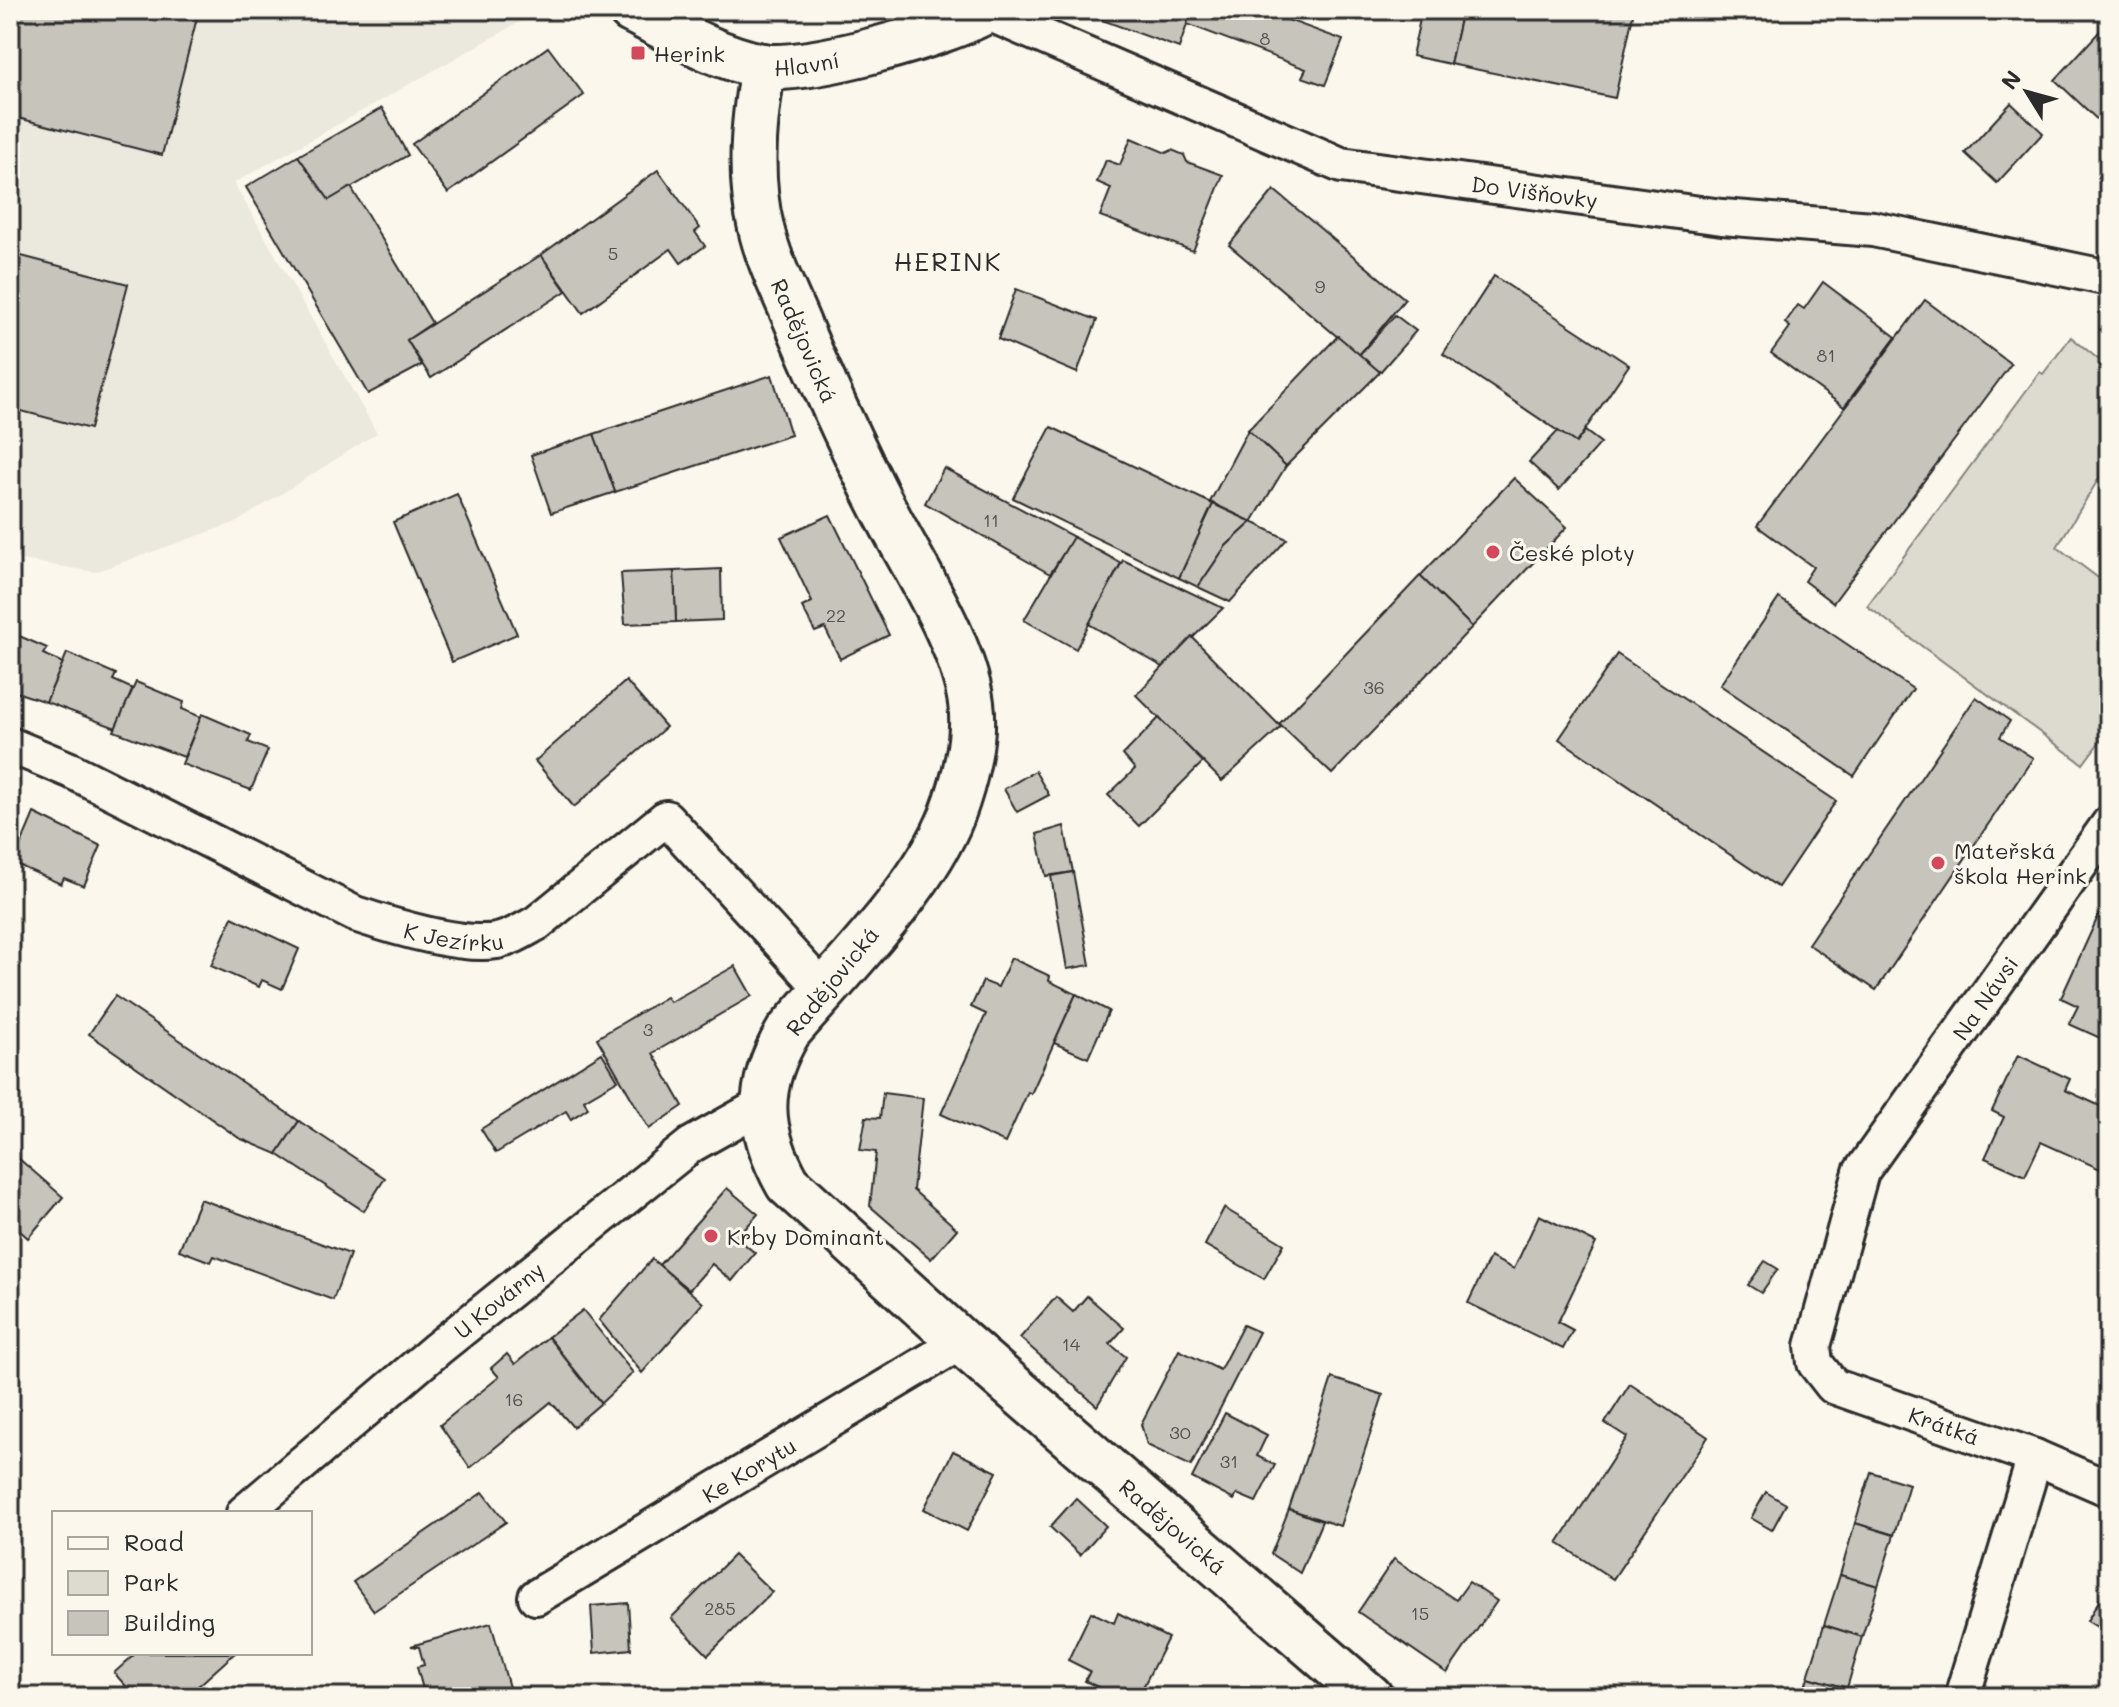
<svg xmlns="http://www.w3.org/2000/svg" width="2119" height="1707" font-family="Mali,sans-serif">
	<rect width="100%" height="100%" fill="#fbf7ec"/>
	<filter id="ink" filterUnits="userSpaceOnUse"><feTurbulence type="fractalNoise" baseFrequency=".0125" numOctaves="2"/><feDisplacementMap in="SourceGraphic" scale="16" xChannelSelector="R" yChannelSelector="G"/><feConvolveMatrix kernelMatrix="1 2 1 2 8 2 1 2 1" color-interpolation-filters="sRGB"/></filter>
	<g filter="url(#ink)">
		<polygon fill="#ebe8de" points="10,10 541,10 234,183 377,433 237,522 95,572 10,558"/>
		<polygon fill="#dddad0" stroke="#84827e" stroke-width="2" points="2071,337 2109,368 2109,462 2057,547 2109,586 2109,729 2083,764 1867,606 2040,372 2043,374"/>
		<g fill="#c7c4bc" stroke="#2b2b2b" stroke-width="2">
			<polygon points="10,10 199,10 162,155 10,116"/>
			<polygon points="1106,10 1192,10 1179,48 1102,20"/>
			<polygon points="1192,10 1261,10 1343,40 1325,85 1302,77 1306,69 1187,24"/>
			<polygon points="1422,10 1462,10 1450,64 1412,56"/>
			<polygon points="1462,10 1634,10 1615,98 1450,64"/>
			<polygon points="2109,21 2109,116 2102,124 2055,80"/>
			<polygon points="548,47 584,95 448,193 412,144"/>
			<polygon points="2011,103 2043,133 1997,183 1965,153"/>
			<polygon points="382,108 408,155 329,200 298,156"/>
			<polygon points="1131,138 1166,153 1172,150 1184,155 1187,162 1223,175 1193,251 1100,216 1111,188 1097,182 1106,160 1120,165"/>
			<polygon points="298,156 329,200 351,187 432,323 407,340 422,365 368,394 246,187"/>
			<polygon points="658,170 700,228 695,232 705,246 681,263 671,249 583,313 541,255"/>
			<polygon points="1274,190 1405,299 1359,355 1229,245"/>
			<polygon points="10,253 128,284 90,429 10,408"/>
			<polygon points="541,255 566,291 431,378 407,340"/>
			<polygon points="1494,276 1629,365 1576,443 1443,354"/>
			<polygon points="1823,282 1896,337 1844,407 1771,353 1790,327 1785,323 1798,305 1804,309"/>
			<polygon points="1016,289 1097,320 1077,373 998,339"/>
			<polygon points="1925,300 2011,364 1833,603 1804,581 1813,567 1757,526"/>
			<polygon points="1395,315 1416,331 1380,372 1359,355"/>
			<polygon points="1338,336 1380,372 1286,466 1248,430"/>
			<polygon points="772,375 791,435 615,492 594,434"/>
			<polygon points="1051,427 1213,504 1179,578 1013,498"/>
			<polygon points="1248,430 1286,466 1252,522 1210,502"/>
			<polygon points="1558,431 1576,443 1585,431 1601,443 1559,490 1529,462"/>
			<polygon points="594,434 615,492 551,513 531,455"/>
			<polygon points="944,468 1074,537 1050,574 925,503"/>
			<polygon points="1514,478 1567,527 1472,627 1420,576"/>
			<polygon points="457,494 517,634 452,662 393,522"/>
			<polygon points="1213,504 1252,522 1226,546 1198,587 1179,578"/>
			<polygon points="830,515 889,635 840,659 825,628 815,632 802,607 812,602 781,537"/>
			<polygon points="1252,522 1287,539 1230,602 1198,587 1226,546"/>
			<polygon points="1073,537 1121,563 1076,649 1024,620"/>
			<polygon points="1123,560 1223,608 1163,667 1089,624"/>
			<polygon points="721,569 722,620 676,622 674,571"/>
			<polygon points="674,571 676,622 625,624 621,573"/>
			<polygon points="1420,576 1472,627 1332,774 1279,724"/>
			<polygon points="1779,598 1913,689 1854,776 1720,685"/>
			<polygon points="10,632 47,648 43,654 63,663 46,702 10,690"/>
			<polygon points="1192,637 1281,727 1222,781 1136,695"/>
			<polygon points="67,653 116,674 113,680 133,689 116,728 46,702"/>
			<polygon points="1617,654 1836,801 1778,887 1559,739"/>
			<polygon points="626,681 666,727 574,807 535,761"/>
			<polygon points="136,682 184,702 182,709 201,717 184,757 114,731"/>
			<polygon points="1976,697 2010,721 2000,737 2033,758 1876,990 1808,944"/>
			<polygon points="202,714 251,735 248,742 268,750 251,790 182,764"/>
			<polygon points="1159,718 1203,762 1139,826 1108,795 1135,769 1123,755"/>
			<polygon points="1035,771 1049,795 1017,812 1004,789"/>
			<polygon points="34,813 101,846 84,886 64,878 61,884 13,863"/>
			<polygon points="1064,826 1073,872 1046,876 1037,834"/>
			<polygon points="1073,872 1090,965 1067,969 1051,876"/>
			<polygon points="2101,910 2109,913 2109,1042 2069,1024 2078,1006 2061,998"/>
			<polygon points="232,917 299,949 282,989 262,980 259,987 211,966"/>
			<polygon points="1011,958 1050,976 1049,981 1076,994 1031,1094 1028,1092 1005,1143 941,1114 986,1014 971,1007 983,981 998,987"/>
			<polygon points="735,966 752,996 653,1053 683,1106 649,1129 597,1038 666,997 670,1002"/>
			<polygon points="1076,994 1109,1011 1088,1058 1054,1043"/>
			<polygon points="115,996 299,1121 277,1154 239,1138 89,1034"/>
			<polygon points="602,1053 618,1080 584,1100 588,1108 571,1119 566,1111 496,1153 481,1129"/>
			<polygon points="2018,1055 2070,1079 2065,1090 2109,1110 2109,1173 2041,1142 2025,1176 1985,1158 2004,1117 1992,1111"/>
			<polygon points="883,1093 923,1098 913,1190 957,1229 931,1259 870,1206 876,1152 860,1150 866,1117 880,1118"/>
			<polygon points="299,1121 385,1178 364,1211 277,1154"/>
			<polygon points="10,1151 63,1197 28,1238 10,1222"/>
			<polygon points="727,1188 758,1214 737,1238 755,1253 732,1281 712,1264 689,1290 659,1265"/>
			<polygon points="200,1199 350,1254 333,1300 214,1256 211,1262 179,1250"/>
			<polygon points="1224,1208 1284,1244 1264,1279 1205,1245"/>
			<polygon points="1539,1215 1596,1243 1558,1322 1573,1330 1563,1349 1468,1303 1490,1257 1514,1269"/>
			<polygon points="652,1259 703,1303 642,1373 599,1320"/>
			<polygon points="1765,1261 1778,1269 1761,1293 1748,1285"/>
			<polygon points="1087,1296 1124,1328 1110,1344 1126,1357 1097,1406 1020,1338 1056,1297 1073,1312"/>
			<polygon points="583,1310 633,1373 601,1403 548,1337"/>
			<polygon points="1243,1325 1259,1332 1191,1466 1147,1445 1141,1424 1179,1350 1220,1370"/>
			<polygon points="548,1337 601,1403 573,1427 551,1402 470,1468 440,1425 499,1377 491,1368 507,1354 515,1364"/>
			<polygon points="1332,1378 1383,1395 1340,1526 1289,1509"/>
			<polygon points="1630,1384 1708,1437 1613,1579 1558,1543 1627,1437 1605,1423"/>
			<polygon points="1225,1413 1267,1435 1257,1456 1275,1465 1256,1502 1237,1494 1234,1500 1192,1478"/>
			<polygon points="953,1451 997,1472 967,1531 924,1509"/>
			<polygon points="1871,1472 1909,1484 1894,1535 1855,1523"/>
			<polygon points="483,1492 506,1522 374,1611 353,1582"/>
			<polygon points="1766,1492 1786,1504 1772,1530 1751,1518"/>
			<polygon points="1076,1498 1106,1526 1080,1555 1050,1527"/>
			<polygon points="1289,1509 1322,1521 1300,1573 1271,1554"/>
			<polygon points="1855,1523 1894,1535 1878,1586 1840,1575"/>
			<polygon points="734,1555 772,1592 708,1655 671,1618"/>
			<polygon points="1394,1559 1456,1600 1469,1582 1497,1601 1447,1673 1358,1612"/>
			<polygon points="1840,1575 1878,1586 1862,1637 1824,1625"/>
			<polygon points="2109,1584 2109,1634 2087,1621"/>
			<polygon points="628,1603 631,1649 594,1653 591,1606"/>
			<polygon points="1091,1612 1114,1623 1118,1613 1168,1638 1138,1697 1119,1697 1085,1681 1090,1671 1068,1660"/>
			<polygon points="491,1623 510,1691 487,1697 457,1697 455,1689 425,1697 417,1667 424,1665 419,1647 411,1646"/>
			<polygon points="1824,1625 1862,1637 1847,1688 1808,1677"/>
			<polygon points="136,1653 235,1653 186,1697 136,1697 114,1673"/>
			<polygon points="1808,1677 1847,1688 1844,1697 1802,1697"/>
		</g>
		<g fill="none" stroke-linecap="round" stroke-linejoin="round">
			<g stroke="#2b2b2b" stroke-width="40">
				<g id="street">
					<path id="s1" d="M986 12 1341 165 1722 217 1873 229 2109 278"/>
					<path id="s2" d="M10 745 70 770 355 914C391 926 461 947 497 941 512 938 524 930 537 923L666 818 824 990"/>
					<path id="s3" d="M2109 824 1861 1172 1813 1346 1815 1363 1833 1386 2035 1457 2109 1489"/>
					<path id="s4" d="M244 1513 437 1349 691 1145 764 1104"/>
					<path id="s5" d="M536 1597 961 1342"/>
					<polyline points="1962,1697 2035,1457"/>
				</g>
			</g>
			<g stroke="#2b2b2b" stroke-width="50">
				<g id="secondary">
					<path id="s6" d="M631 10C672 31 716 57 762 66 804 74 950 33 987 10"/>
					<path id="s7" d="M763 66C754 120 748 174 761 228 769 263 787 297 800 329 830 399 860 466 896 532 923 582 963 646 971 703 976 738 964 783 952 815 924 888 839 972 788 1032 756 1086 757 1129 788 1184L961 1342 1370 1697"/>
				</g>
			</g>
			<use href="#street" stroke="#fbf7ec" stroke-width="34"/>
			<use href="#secondary" stroke="#fbf7ec" stroke-width="44"/>
		</g>
	</g>
	<g fill="#d1495b" stroke="#fbf7ec" stroke-width="3">
		<rect x="630" y="45" width="16" height="16" rx="4"/>
		<circle cx="1493" cy="552" r="8"/>
		<circle cx="1938" cy="863" r="8"/>
		<circle cx="711" cy="1236" r="8"/>
	</g>
	<g text-anchor="middle" dominant-baseline="central" stroke-width="6" stroke-linejoin="round" paint-order="stroke">
		<g font-size="18" fill="#52514f">
			<text x="1265" y="38">8</text>
			<text x="613" y="253">5</text>
			<text x="1320" y="286">9</text>
			<text x="1826" y="355">81</text>
			<text x="991" y="520">11</text>
			<text x="836" y="615">22</text>
			<text x="1374" y="687">36</text>
			<text x="648" y="1029">3</text>
			<text x="1071" y="1344">14</text>
			<text x="514" y="1399">16</text>
			<text x="1180" y="1432">30</text>
			<text x="1229" y="1461">31</text>
			<text x="720" y="1608">285</text>
			<text x="1420" y="1613">15</text>
		</g>
		<g font-size="22" fill="#2b2b2b" stroke="#fbf7ec" text-anchor="start">
			<text x="654" y="53">Herink</text>
			<text x="1509" y="552">České ploty</text>
			<text x="1954" y="850">Mateřská<tspan x="1954" dy="25">škola Herink</tspan></text>
			<text x="727" y="1236">Krby Dominant</text>
		</g>
		<g font-size="22" fill="#2b2b2b" stroke="#fbf7ec">
			<text stroke="none"><textPath href="#s6" startOffset="188">Hlavní</textPath></text>
			<text stroke="none"><textPath href="#s1" startOffset="582">Do Višňovky</textPath></text>
			<text stroke="none"><textPath href="#s7" startOffset="284">Radějovická</textPath></text>
			<text stroke="none"><textPath href="#s2" startOffset="486">K Jezírku</textPath></text>
			<text transform="translate(832 981) rotate(-51)">Radějovická</text>
			<text transform="translate(1985 998) rotate(-55)">Na Návsi</text>
			<text stroke="none"><textPath href="#s4" startOffset="332">U Kovárny</textPath></text>
			<text stroke="none"><textPath href="#s3" startOffset="772">Krátká</textPath></text>
			<text stroke="none"><textPath href="#s5" startOffset="248">Ke Korytu</textPath></text>
			<text stroke="none"><textPath href="#s7" startOffset="1748">Radějovická</textPath></text>
		</g>
		<g font-size="26" letter-spacing="2" fill="#2b2b2b" stroke="#fbf7ec">
			<text x="948" y="261">HERINK</text>
		</g>
	</g>
	<rect width="2119" height="1707" fill="none" stroke="#fbf7ec" stroke-width="40"/>
	<rect x="20" y="20" width="2079" height="1667" fill="none" stroke="#2b2b2b" stroke-width="3" filter="url(#ink)"/>
	<rect x="52" y="1511" width="260" height="144" fill="#fbf7ec" stroke="#a8a59f" stroke-width="2"/>
	<rect x="68" y="1537" width="40" height="12" fill="#fbf7ec" stroke="#a8a59f" stroke-width="2"/>
	<text x="124" y="1551" font-size="24" fill="#2b2b2b">Road</text>
	<rect x="68" y="1571" width="40" height="24" fill="#dddad0" stroke="#a8a59f" stroke-width="2"/>
	<text x="124" y="1591" font-size="24" fill="#2b2b2b">Park</text>
	<rect x="68" y="1611" width="40" height="24" fill="#c7c4bc" stroke="#a8a59f" stroke-width="2"/>
	<text x="124" y="1631" font-size="24" fill="#2b2b2b">Building</text>
	<g transform="translate(2027 92) rotate(307)" stroke="#fbf7ec" stroke-width="6" paint-order="stroke">
	<path d="M0-6L14 30L0 20L-14 30Z" fill="#2b2b2b"/>
	<text y="-12" font-size="22" font-weight="bold" text-anchor="middle" fill="#2b2b2b">N</text>
	</g>
</svg>
